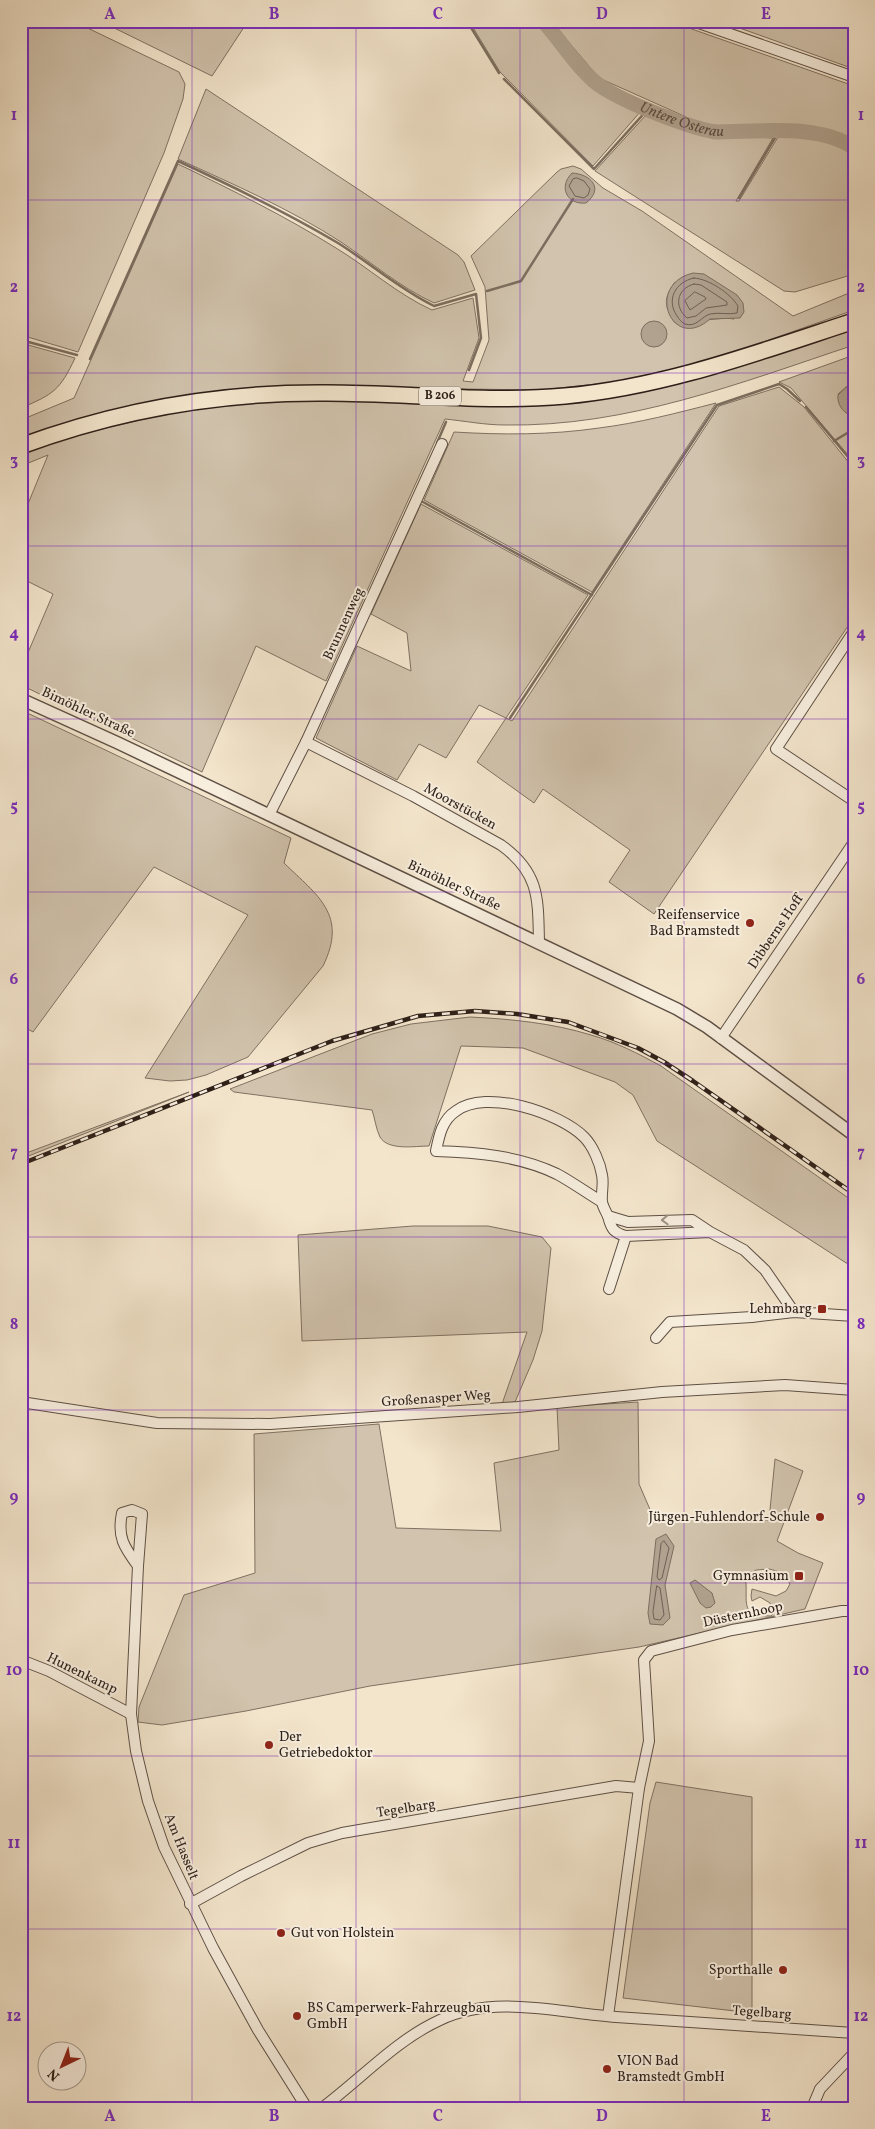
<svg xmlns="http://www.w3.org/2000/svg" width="875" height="2129" font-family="Vollkorn,serif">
	<rect width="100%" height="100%" fill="#f3e5cc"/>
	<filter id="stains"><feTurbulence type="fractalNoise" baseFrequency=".004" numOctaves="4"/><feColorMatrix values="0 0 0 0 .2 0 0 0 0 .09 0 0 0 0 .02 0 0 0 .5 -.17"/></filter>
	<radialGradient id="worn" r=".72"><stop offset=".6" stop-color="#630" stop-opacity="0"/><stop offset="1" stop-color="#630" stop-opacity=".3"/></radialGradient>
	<g fill="#d1c3ad" stroke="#7f7162" fill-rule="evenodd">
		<polygon points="21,21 73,21 179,72 185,84 183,99 164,153 78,352 21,335"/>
		<polygon points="100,21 248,21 212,76"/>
		<path d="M469 21H536C555 39 570 73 592 87 607 97 625 104 641 111L593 166 500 72Z"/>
		<polygon points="551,21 669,21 854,86 854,141 820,128 704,125 599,78"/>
		<polygon points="720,21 854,21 854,69"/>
		<path d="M206 89 458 255 464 262 475 290 434 303C400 287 372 263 341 242 290 209 233 184 178 159Z"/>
		<path d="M646 115 698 134 773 138 736 201H739L778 137C806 137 830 135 854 151V274L795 292 784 291 595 171Z"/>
		<path d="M178 164C232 190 285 216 336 248 369 268 397 294 432 310L473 298 479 338 463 381 473 382 489 340 485 287 471 256 557 172 561 169 573 166 581 169 603 188 642 211 793 316 854 291V310L735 352 662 373 616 382 541 390 309 387 21 439V420L74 398ZM675 282 734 319 726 318 675 323C664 306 663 299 675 282Z"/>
		<path d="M854 329V345C740 383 627 427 505 425 485 425 465 421 445 419L326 681 256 646 202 772 21 685V669L53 594 21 578V521L48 455 21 466V452C122 421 215 399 322 399 406 399 495 410 578 402 672 393 764 358 854 329Z"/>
		<path d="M21 343 75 358C60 390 54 394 21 408Z"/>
		<polygon points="854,355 854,380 838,394 850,415 854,414 854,462 791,388 779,382"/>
		<polygon points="779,387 804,407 854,469 854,617 654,914 609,882 630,850 543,789 534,803 477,762 506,718 479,705 446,758 419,744 397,780 316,738 357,646 411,671 407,633 371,614 421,504 588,595 506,718 512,721 719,406"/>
		<path d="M716 403 592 592 424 500 454 432C502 435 551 435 599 428 639 423 677 413 716 403Z"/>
		<path d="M21 710 291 838 284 863C318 896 348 915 323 966L248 1057 206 1075 187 1080 170 1081 145 1078 248 915 154 867 33 1032 21 1025Z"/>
		<path d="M470 1017C511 1019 552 1023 591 1035 616 1042 639 1054 661 1066L854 1202V1268L657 1141 633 1095 615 1082 523 1048 461 1046 429 1146C415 1146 388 1151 380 1137 376 1129 375 1119 372 1110L234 1092 230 1089 372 1034 411 1024Z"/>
		<polygon points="189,1092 21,1159 21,1155"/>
		<polygon points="413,1226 488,1226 542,1237 551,1248 542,1331 533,1360 515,1402 502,1404 527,1332 302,1341 298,1235"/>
		<path d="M638 1402 639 1484 652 1514 769 1520 775 1459 803 1471 777 1541 798 1553 823 1563 805 1609 639 1647 370 1686 246 1711 162 1725 138 1722 139 1707 184 1595 255 1573 254 1434 379 1424 396 1528 501 1531 494 1463 559 1450 557 1407ZM769 1569C779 1571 785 1575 790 1584L786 1591 776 1596 752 1589 751 1596 752 1601 760 1597 770 1603 774 1613 771 1616C741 1616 747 1605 746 1583L743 1579 756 1570Z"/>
		<polygon points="656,1782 752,1797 752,2013 623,1998 650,1803"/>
	</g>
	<g fill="#b0a28f" stroke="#7c6e5f">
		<path d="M572 173C590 174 605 188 586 203 567 205 558 187 572 173Z"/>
		<path d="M693 273 704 274 737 295 743 303 744 312 740 318 710 319C672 353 644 285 693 273Z"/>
		<circle cx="654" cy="334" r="13"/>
		<path d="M854 380V414L850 415C842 412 837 403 838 395Z"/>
		<polygon points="666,1534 674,1546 665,1585 670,1618 663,1625 650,1624 648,1613 656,1539"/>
		<polygon points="695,1580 712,1593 715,1603 711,1607 706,1608 700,1603 690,1583"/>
	</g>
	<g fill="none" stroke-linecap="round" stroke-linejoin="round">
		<g stroke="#6e6054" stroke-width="1">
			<polygon points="577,178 584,181 590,189 588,195 584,198 575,196 569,186 573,179"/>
			<path d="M694 278C709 279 730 293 738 306L737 313C729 315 719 312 710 314 702 316 696 328 685 324 682 323 679 319 677 316 666 300 675 282 694 278Z"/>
			<path d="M694 284 701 285 727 302V305L706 308 696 316 687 318C674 307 676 289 694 284Z"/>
			<polygon points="695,292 705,297 706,299 690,310 685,301"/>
			<polygon points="664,1541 669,1548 662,1578 659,1580 657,1577 661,1544"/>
			<polygon points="657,1586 660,1588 664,1615 660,1620 654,1619 653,1612"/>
		</g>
		<g stroke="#7c6e5f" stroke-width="2.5">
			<polyline points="467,21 499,73"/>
			<polyline points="504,79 594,169 648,109"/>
			<polyline points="739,198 779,131"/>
			<polyline points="487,291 521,281 573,199"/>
			<polyline points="21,340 77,355"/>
			<path d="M90 359 178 161C232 186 286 212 338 243 370 263 399 289 434 306L476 294 481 338 469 370"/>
			<polyline points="806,407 854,464"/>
			<polyline points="834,441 854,429"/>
			<polyline points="437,443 446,422"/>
			<polyline points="423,502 592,595"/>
			<polyline points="510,718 717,405 779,384 787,389 800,401"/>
		</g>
		<path stroke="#b0a28f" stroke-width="15" id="s1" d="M543 21C561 41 574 64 595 82 617 100 687 127 715 132 756 132 819 123 854 148"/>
		<g stroke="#5e5045" stroke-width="12">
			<g id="minor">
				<polyline points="693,21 854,77"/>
				<polyline points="854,631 776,749 854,801"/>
				<path d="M306 742 413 796 501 845C540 873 538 899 539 943"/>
				<polyline points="269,815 306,742 442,444"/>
				<polyline points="721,1038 854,842"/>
				<path d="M602 1202C587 1193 572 1182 557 1174 520 1156 476 1152 436 1151 439 1136 442 1120 456 1111 486 1088 560 1113 584 1137 593 1146 600 1163 602 1175 604 1184 601 1193 602 1202 603 1207 606 1212 608 1216"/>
				<path d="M710 1232 626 1236C614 1233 611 1229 608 1216L628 1222 692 1220 710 1232 744 1250 765 1270 794 1312"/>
				<polyline points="609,1289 626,1236"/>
				<polyline points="656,1338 670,1322 752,1317 794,1312 854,1316"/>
				<polyline points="21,1402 157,1423 270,1424 518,1407 662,1392 785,1385 854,1390"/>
				<path d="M138 1566 142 1514 132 1510 122 1513C117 1537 124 1547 138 1566L131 1714 136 1751 148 1801 164 1847 213 1948 258 2030 307 2108"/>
				<polyline points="21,1660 49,1671 131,1714"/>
				<polyline points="190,1904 241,1876 308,1843 342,1833 616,1786 639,1788"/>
				<polyline points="608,2016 639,1788 649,1741 644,1660 651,1651 732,1630 842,1611 854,1611"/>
				<path d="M322 2108C361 2079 396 2040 440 2020 494 1994 559 2013 616 2017 695 2022 774 2027 854 2033"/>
				<polyline points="812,2108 820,2089 854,2053"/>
			</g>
		</g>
		<g stroke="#5e5045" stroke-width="14">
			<polyline id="tertiary" points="21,699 118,743 677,1009 707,1027 854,1135"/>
		</g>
		<g stroke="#2d1f18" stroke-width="18">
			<path id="primary" d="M21 446C118 410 223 392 327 393 406 393 486 403 565 396 665 387 759 352 854 321"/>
		</g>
		<use href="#minor" stroke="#f7eede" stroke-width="10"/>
		<use href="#tertiary" stroke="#f7eede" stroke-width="11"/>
		<use href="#primary" stroke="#f3e5cc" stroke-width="15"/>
		<g stroke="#2d1f18" stroke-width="4.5">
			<polyline id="rail" points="21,1164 332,1041 418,1016 475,1011 517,1014 568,1022 638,1048 664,1062 693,1081 854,1194"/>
		</g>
		<use href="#rail" stroke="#f7eede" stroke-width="2.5" stroke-dasharray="8" stroke-linecap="butt"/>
	</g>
	<defs><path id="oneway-chevron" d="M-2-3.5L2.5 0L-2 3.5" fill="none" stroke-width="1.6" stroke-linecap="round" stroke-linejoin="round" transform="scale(1.25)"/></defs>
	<use stroke="#9c9185" href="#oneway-chevron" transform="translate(665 1220) rotate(178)"/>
	<path fill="none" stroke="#7b2cbf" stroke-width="1" stroke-opacity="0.55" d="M192 21V2108M356 21V2108M520 21V2108M684 21V2108M21 200H854M21 373H854M21 546H854M21 719H854M21 892H854M21 1064H854M21 1237H854M21 1410H854M21 1583H854M21 1756H854M21 1929H854"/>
	<g fill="#8f2418" stroke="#f7eede" stroke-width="2">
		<circle cx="750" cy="923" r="5"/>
		<rect x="817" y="1304" width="10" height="10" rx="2.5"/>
		<circle cx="820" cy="1517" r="5"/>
		<rect x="794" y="1571" width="10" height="10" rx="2.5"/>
		<circle cx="269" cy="1745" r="5"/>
		<circle cx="281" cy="1933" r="5"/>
		<circle cx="783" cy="1970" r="5"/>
		<circle cx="297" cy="2016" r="5"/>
		<circle cx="607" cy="2069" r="5"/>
	</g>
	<g text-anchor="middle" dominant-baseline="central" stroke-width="4" stroke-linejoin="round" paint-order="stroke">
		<rect fill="#f7eede" stroke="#6a5d53" stroke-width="1" x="419" y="386.5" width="42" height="19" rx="4"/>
		<g font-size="12" font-weight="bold" fill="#2d1f18">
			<text x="440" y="396">B 206</text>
		</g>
		<g font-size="14" fill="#2d1f18" stroke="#f7eede">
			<text transform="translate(344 624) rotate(-65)">Brunnenweg</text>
			<text transform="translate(88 713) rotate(25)">Bimöhler Straße</text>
			<text transform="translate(460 807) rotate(29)">Moorstücken</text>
			<text transform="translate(454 886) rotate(25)">Bimöhler Straße</text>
			<text transform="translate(776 932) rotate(-56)">Dibberns Hoff</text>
			<text transform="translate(436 1399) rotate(-4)">Großenasper Weg</text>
			<text transform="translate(743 1615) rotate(-12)">Düsternhoop</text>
			<text transform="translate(82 1674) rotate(26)">Hunenkamp</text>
			<text transform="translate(406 1809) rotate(-9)">Tegelbarg</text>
			<text transform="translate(181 1847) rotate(68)">Am Hasselt</text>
			<text transform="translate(762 2013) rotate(4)">Tegelbarg</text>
		</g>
		<g font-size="14" fill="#2d1f18" stroke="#f7eede" text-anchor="end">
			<text x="740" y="915">Reifenservice<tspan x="740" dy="16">Bad Bramstedt</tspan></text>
			<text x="812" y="1309">Lehmbarg</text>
			<text x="810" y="1517">Jürgen-Fuhlendorf-Schule</text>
			<text x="789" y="1576">Gymnasium</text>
			<text x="279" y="1737" text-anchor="start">Der<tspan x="279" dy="16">Getriebedoktor</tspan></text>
			<text x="291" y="1933" text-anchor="start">Gut von Holstein</text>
			<text x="773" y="1970">Sporthalle</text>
			<text x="307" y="2008" text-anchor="start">BS Camperwerk-Fahrzeugbau<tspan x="307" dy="16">GmbH</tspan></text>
			<text x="617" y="2061" text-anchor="start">VION Bad<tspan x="617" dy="16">Bramstedt GmbH</tspan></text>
		</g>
		<g font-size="15" font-style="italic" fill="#5b4d42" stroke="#f7eede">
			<text stroke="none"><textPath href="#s1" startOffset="176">Untere Osterau</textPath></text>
		</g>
	</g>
	<rect width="875" height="2129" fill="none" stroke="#f3e5cc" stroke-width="55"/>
	<g transform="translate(62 2066) rotate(223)"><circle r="24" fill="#f7eede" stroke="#a69b8f"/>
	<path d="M0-4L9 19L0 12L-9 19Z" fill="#8f2418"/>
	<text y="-8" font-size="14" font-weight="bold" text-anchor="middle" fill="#2d1f18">N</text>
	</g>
	<rect x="28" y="28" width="820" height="2074" fill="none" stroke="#7b2cbf" stroke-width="2"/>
	<g font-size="16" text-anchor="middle" font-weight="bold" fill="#7b2cbf">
		<text x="110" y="19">A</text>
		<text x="274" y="19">B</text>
		<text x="438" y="19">C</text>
		<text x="602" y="19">D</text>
		<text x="766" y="19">E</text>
		<text x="14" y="120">1</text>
		<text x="861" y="120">1</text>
		<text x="14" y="292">2</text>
		<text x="861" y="292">2</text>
		<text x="14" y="465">3</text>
		<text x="861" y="465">3</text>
		<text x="14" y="638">4</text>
		<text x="861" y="638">4</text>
		<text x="14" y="811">5</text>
		<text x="861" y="811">5</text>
		<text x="14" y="984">6</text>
		<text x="861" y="984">6</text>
		<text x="14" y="1157">7</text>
		<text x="861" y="1157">7</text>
		<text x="14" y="1329">8</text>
		<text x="861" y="1329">8</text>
		<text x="14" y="1502">9</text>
		<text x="861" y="1502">9</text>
		<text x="14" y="1675">10</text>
		<text x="861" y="1675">10</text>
		<text x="14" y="1848">11</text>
		<text x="861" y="1848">11</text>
		<text x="14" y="2021">12</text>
		<text x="861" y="2021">12</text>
		<text x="110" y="2121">A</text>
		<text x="274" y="2121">B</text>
		<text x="438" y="2121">C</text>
		<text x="602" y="2121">D</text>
		<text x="766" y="2121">E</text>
	</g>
	<rect width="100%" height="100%" filter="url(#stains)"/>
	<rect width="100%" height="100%" fill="url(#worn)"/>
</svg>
